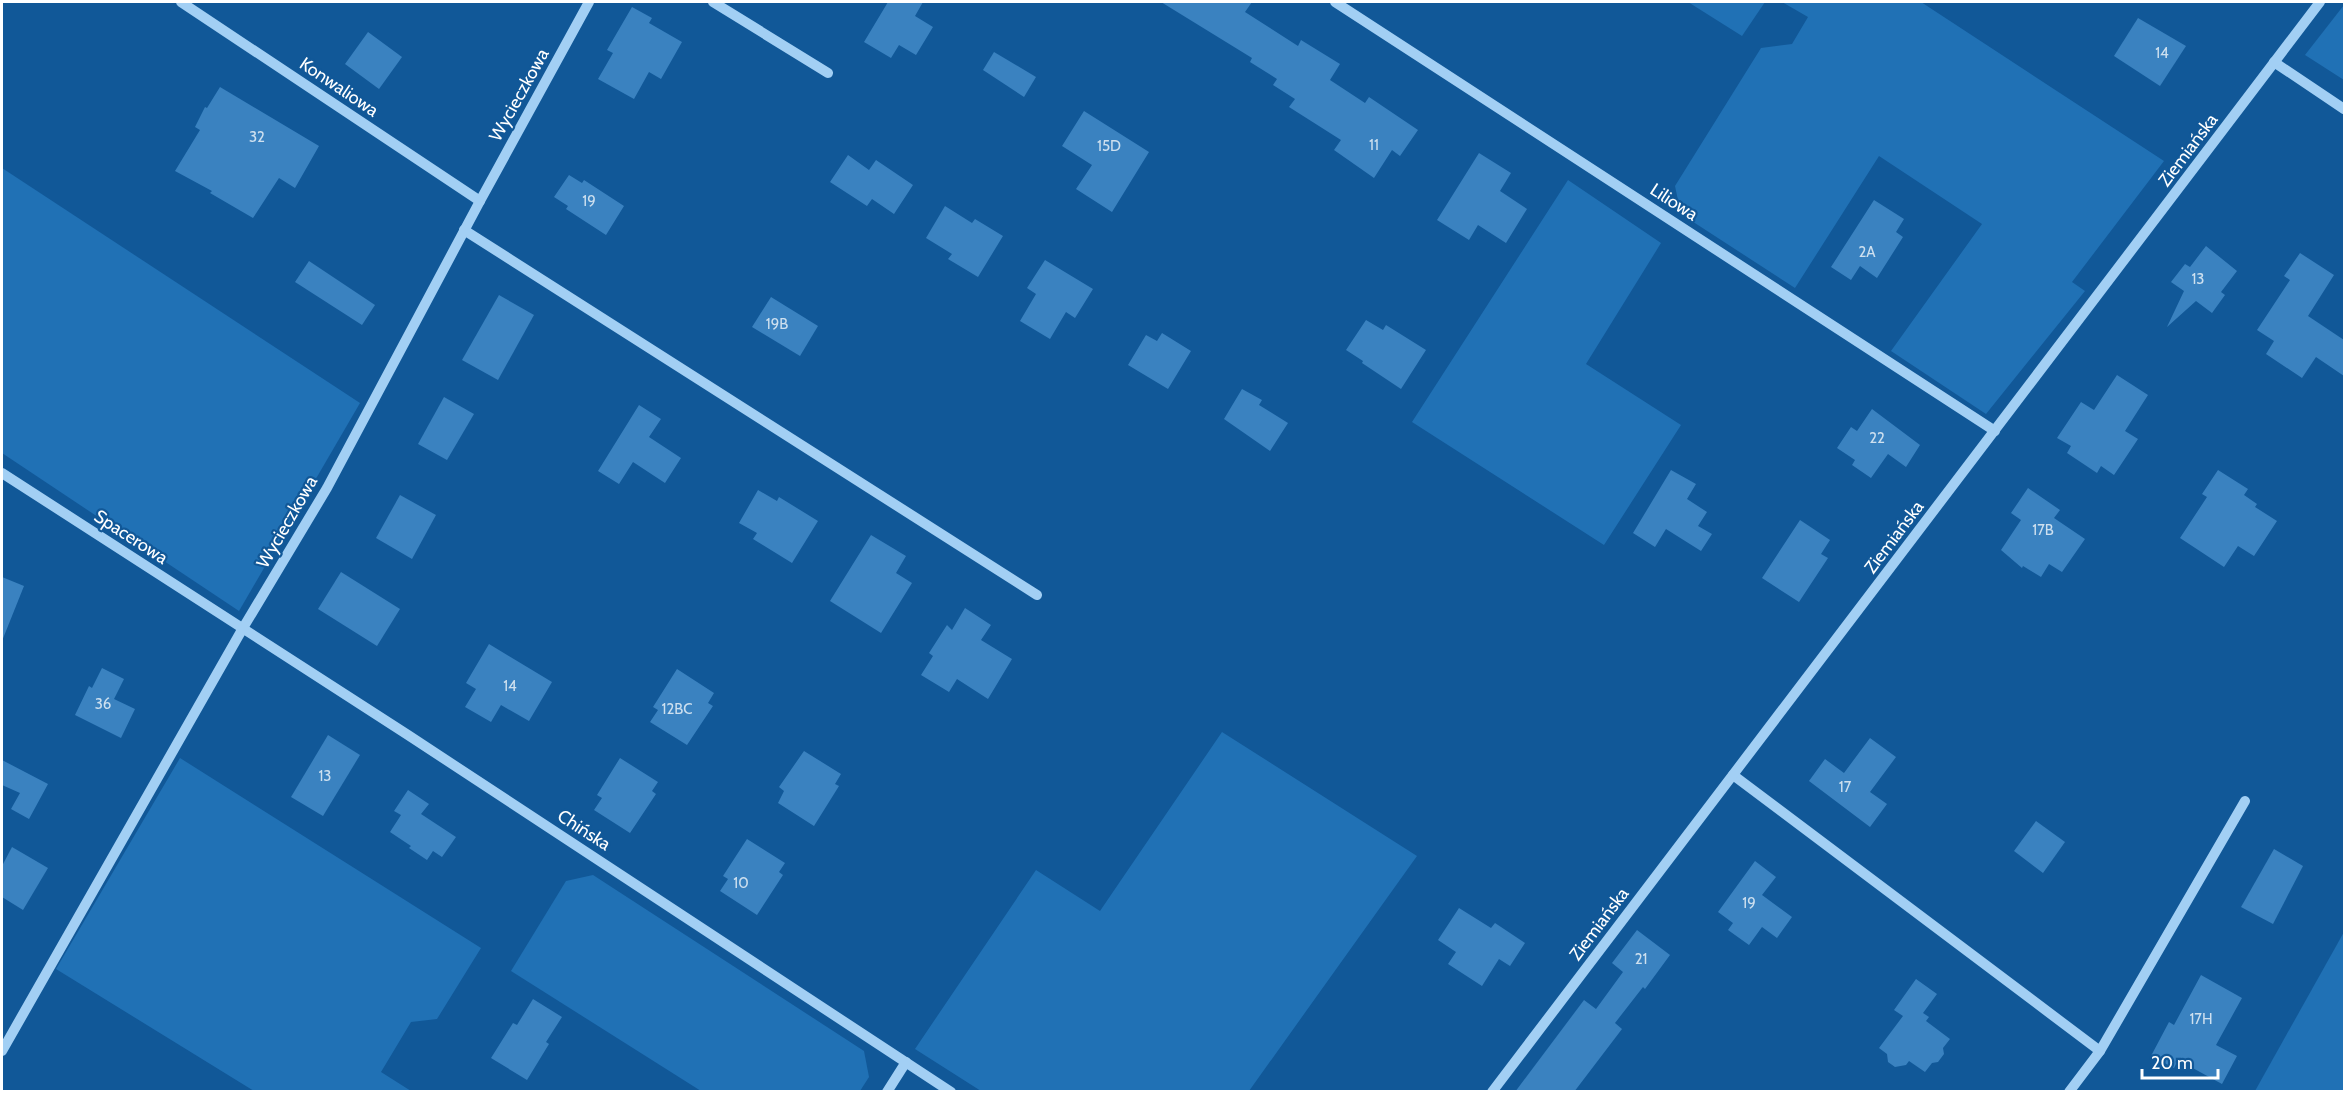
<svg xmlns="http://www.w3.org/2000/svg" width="2346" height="1093" font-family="Cabin,sans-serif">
	<rect width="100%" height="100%" fill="#115898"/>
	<g fill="#2071b5">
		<polygon points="1688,2 1765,2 1742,36"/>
		<polygon points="1782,2 1921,2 2164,161 2072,282 2085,291 1986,414 1891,351 1982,224 1879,156 1795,288 1681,214 1675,186 1761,48 1792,44 1808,17"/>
		<polygon points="2344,5 2344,80 2305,55"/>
		<polygon points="2,168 360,403 239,611 2,453"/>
		<polygon points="1568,180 1661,243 1586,364 1681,425 1604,545 1412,422"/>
		<polygon points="1222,732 1417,856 1249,1091 981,1091 915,1049 1036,870 1100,911"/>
		<polygon points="180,758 481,948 437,1019 411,1022 381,1072 411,1091 254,1091 56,969"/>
		<polygon points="593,875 864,1051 869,1077 860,1091 701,1091 511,971 566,881"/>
		<polygon points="2344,932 2344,1091 2255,1091"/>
	</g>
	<g fill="#3a82c0">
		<polygon points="888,2 923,2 915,16 933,27 916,55 899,45 891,58 864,42"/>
		<polygon points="1161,2 1252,2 1245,12 1298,46 1301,40 1340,64 1330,80 1365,103 1369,97 1418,130 1400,156 1392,150 1374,178 1334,150 1341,140 1289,107 1295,99 1273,85 1277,79 1250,62 1252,58"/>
		<polygon points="632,7 652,18 649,23 682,42 661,79 649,72 634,99 598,79 613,53 607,50"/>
		<polygon points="2138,18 2186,46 2160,86 2114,56"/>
		<polygon points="368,32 402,57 379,89 345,64"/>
		<polygon points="994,52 1036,77 1024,97 983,70"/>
		<polygon points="220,87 319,146 295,188 279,178 253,218 210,193 212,191 175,171 200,130 195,127 205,107 207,108"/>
		<polygon points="1084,111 1149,152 1112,212 1076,189 1092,165 1062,146"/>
		<polygon points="1479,153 1511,173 1500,191 1527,209 1506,243 1478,225 1469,240 1437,220"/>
		<polygon points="848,155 869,170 876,160 913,185 894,214 872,199 867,206 830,182"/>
		<polygon points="569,175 582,183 584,180 624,206 606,235 566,209 568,206 554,197"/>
		<polygon points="1874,200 1904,219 1896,232 1903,237 1877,278 1860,266 1851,280 1831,267"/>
		<polygon points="945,206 972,223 975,219 1003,236 978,277 948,259 952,254 926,238"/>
		<polygon points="2206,246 2237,271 2221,292 2225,295 2212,313 2196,301 2167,327 2184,291 2171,282 2185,264 2190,267"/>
		<polygon points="2300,253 2334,275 2308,316 2344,340 2344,376 2316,357 2302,378 2266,354 2274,341 2257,330 2290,280 2284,276"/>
		<polygon points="1045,260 1093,289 1075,318 1066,312 1050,339 1020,321 1036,294 1027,288"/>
		<polygon points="309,261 375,305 362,325 295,282"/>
		<polygon points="499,295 534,315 498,380 462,360"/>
		<polygon points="771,297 818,326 800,356 752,327"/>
		<polygon points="1366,320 1383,330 1386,325 1426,350 1401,389 1362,363 1363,361 1346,350"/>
		<polygon points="1162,333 1191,351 1168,389 1128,365 1146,335 1157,341"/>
		<polygon points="2117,375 2148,395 2125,431 2138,439 2114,475 2101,466 2097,473 2067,453 2071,446 2057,438 2081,402 2094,410"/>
		<polygon points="1242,389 1262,400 1259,405 1288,423 1270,451 1224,419"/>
		<polygon points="444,397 474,414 447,460 418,444"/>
		<polygon points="639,405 661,419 649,437 681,458 665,483 633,462 619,484 598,471"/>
		<polygon points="1872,409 1920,445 1906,467 1888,454 1871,478 1852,465 1855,460 1837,448 1851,427 1857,431"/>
		<polygon points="1671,470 1696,484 1687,499 1707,512 1698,526 1712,534 1701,551 1666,529 1655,547 1633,533"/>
		<polygon points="2218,470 2248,489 2244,495 2257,504 2255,507 2277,521 2254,556 2238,546 2224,567 2180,538 2207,497 2202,494"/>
		<polygon points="2028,488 2060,510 2054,518 2085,539 2062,572 2049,564 2041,577 2023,566 2022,568 2001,550 2021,520 2011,513"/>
		<polygon points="758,490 777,501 779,497 818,521 792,563 753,539 757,533 739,523"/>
		<polygon points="400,495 436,515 412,559 376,538"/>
		<polygon points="1800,520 1830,540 1821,554 1828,558 1799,602 1762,578"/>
		<polygon points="871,535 906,556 896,573 912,583 881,633 830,601"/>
		<polygon points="341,572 400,609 377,646 318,609"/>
		<polygon points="2,577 24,586 2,641"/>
		<polygon points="965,608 991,625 981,640 1012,659 988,699 957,679 949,692 921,675 933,656 929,653 947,625 952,630"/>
		<polygon points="489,644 552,682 529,721 501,705 491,722 465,707 476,689 466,683"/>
		<polygon points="102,668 124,679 114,699 135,709 121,738 75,715 89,686 92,688"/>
		<polygon points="677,669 714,693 708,703 713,706 687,745 650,722 658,710 653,707"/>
		<polygon points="328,735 360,755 323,816 291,797"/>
		<polygon points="1870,738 1896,757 1870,792 1887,804 1870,827 1809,781 1825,759 1844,773"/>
		<polygon points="804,751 841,774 835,784 839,786 814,826 778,803 784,791 779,787"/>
		<polygon points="620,758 658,782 652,791 656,794 630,833 594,810 602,798 597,795"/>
		<polygon points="2,760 48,784 29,819 11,809 20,793 2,785"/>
		<polygon points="408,790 429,804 421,814 456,837 442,857 433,851 427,860 409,848 411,846 390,832 401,815 394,811"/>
		<polygon points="2036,821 2065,842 2043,873 2014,851"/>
		<polygon points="747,839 785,863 779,872 783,875 757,915 720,891 728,879 723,876"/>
		<polygon points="12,847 48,868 23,910 2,897 2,866"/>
		<polygon points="2274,849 2303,866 2273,924 2241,907"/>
		<polygon points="1755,861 1776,877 1762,895 1792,917 1777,938 1762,927 1749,945 1728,930 1733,923 1718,912"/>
		<polygon points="1459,908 1491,928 1495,923 1525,943 1510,966 1499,959 1482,986 1448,964 1456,952 1438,940"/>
		<polygon points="1637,930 1670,955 1645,989 1643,987 1615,1023 1622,1029 1574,1092 1515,1092 1584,1000 1596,1009 1623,972 1612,963"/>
		<polygon points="2201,975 2242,998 2216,1045 2237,1056 2222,1084 2178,1060 2174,1068 2151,1056 2169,1022 2174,1025"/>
		<polygon points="1916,979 1937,994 1923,1013 1929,1017 1926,1021 1950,1039 1943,1048 1944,1054 1938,1062 1932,1063 1925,1072 1909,1061 1906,1065 1895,1067 1888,1062 1887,1054 1879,1048 1903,1016 1894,1010"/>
		<polygon points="533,999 562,1017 546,1042 549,1044 527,1080 491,1058 513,1023 517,1025"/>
	</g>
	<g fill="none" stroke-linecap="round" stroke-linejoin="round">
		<g stroke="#a2cff4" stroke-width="10">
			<polyline points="181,2 480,201"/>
			<polyline points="713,2 828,73"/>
			<polyline points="1335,2 1995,431"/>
			<polyline points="2274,62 2344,109"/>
			<polyline points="464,230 1037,595"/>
			<polyline points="2,473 408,735 951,1092"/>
			<polyline points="1733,775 2100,1051"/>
			<polyline points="2,1051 243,628 327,488 480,201 589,2"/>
			<polyline points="887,1092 906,1062"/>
			<polyline points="1492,1092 2320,2"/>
			<polyline points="2069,1092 2100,1051 2245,801"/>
		</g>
	</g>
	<g text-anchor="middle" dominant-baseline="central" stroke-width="4.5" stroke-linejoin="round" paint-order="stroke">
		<g font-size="15" fill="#cee0ef">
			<text x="2162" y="53">14</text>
			<text x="257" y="137">32</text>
			<text x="1374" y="145">11</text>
			<text x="1109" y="146">15D</text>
			<text x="589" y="201">19</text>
			<text x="1867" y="252">2A</text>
			<text x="2198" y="279">13</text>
			<text x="777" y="324">19B</text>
			<text x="1877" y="438">22</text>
			<text x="2043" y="530">17B</text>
			<text x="510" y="686">14</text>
			<text x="103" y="704">36</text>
			<text x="677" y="709">12BC</text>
			<text x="325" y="776">13</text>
			<text x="1845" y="787">17</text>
			<text x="741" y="883">10</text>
			<text x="1749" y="903">19</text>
			<text x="1641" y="959">21</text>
			<text x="2201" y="1019">17H</text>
		</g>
		<g font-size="18" fill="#fff" stroke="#115898">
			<text transform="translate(339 87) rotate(34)">Konwaliowa</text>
			<text transform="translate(519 95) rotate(-61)">Wycieczkowa</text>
			<text transform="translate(2188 150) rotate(-53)">Ziemiańska</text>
			<text transform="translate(1674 202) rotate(33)">Liliowa</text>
			<text transform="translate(287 522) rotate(-60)">Wycieczkowa</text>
			<text transform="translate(131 537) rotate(33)">Spacerowa</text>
			<text transform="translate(1894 537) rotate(-53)">Ziemiańska</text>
			<text transform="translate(584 830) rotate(33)">Chińska</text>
			<text transform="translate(1599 924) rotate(-53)">Ziemiańska</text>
		</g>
	</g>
	<rect width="2346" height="1093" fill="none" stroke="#ffffff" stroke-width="6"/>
	<path d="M2142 1069v9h76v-9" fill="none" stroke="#ffffff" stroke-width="3"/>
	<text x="2151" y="1069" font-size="18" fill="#ffffff" stroke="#115898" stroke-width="4.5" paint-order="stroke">20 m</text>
</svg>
